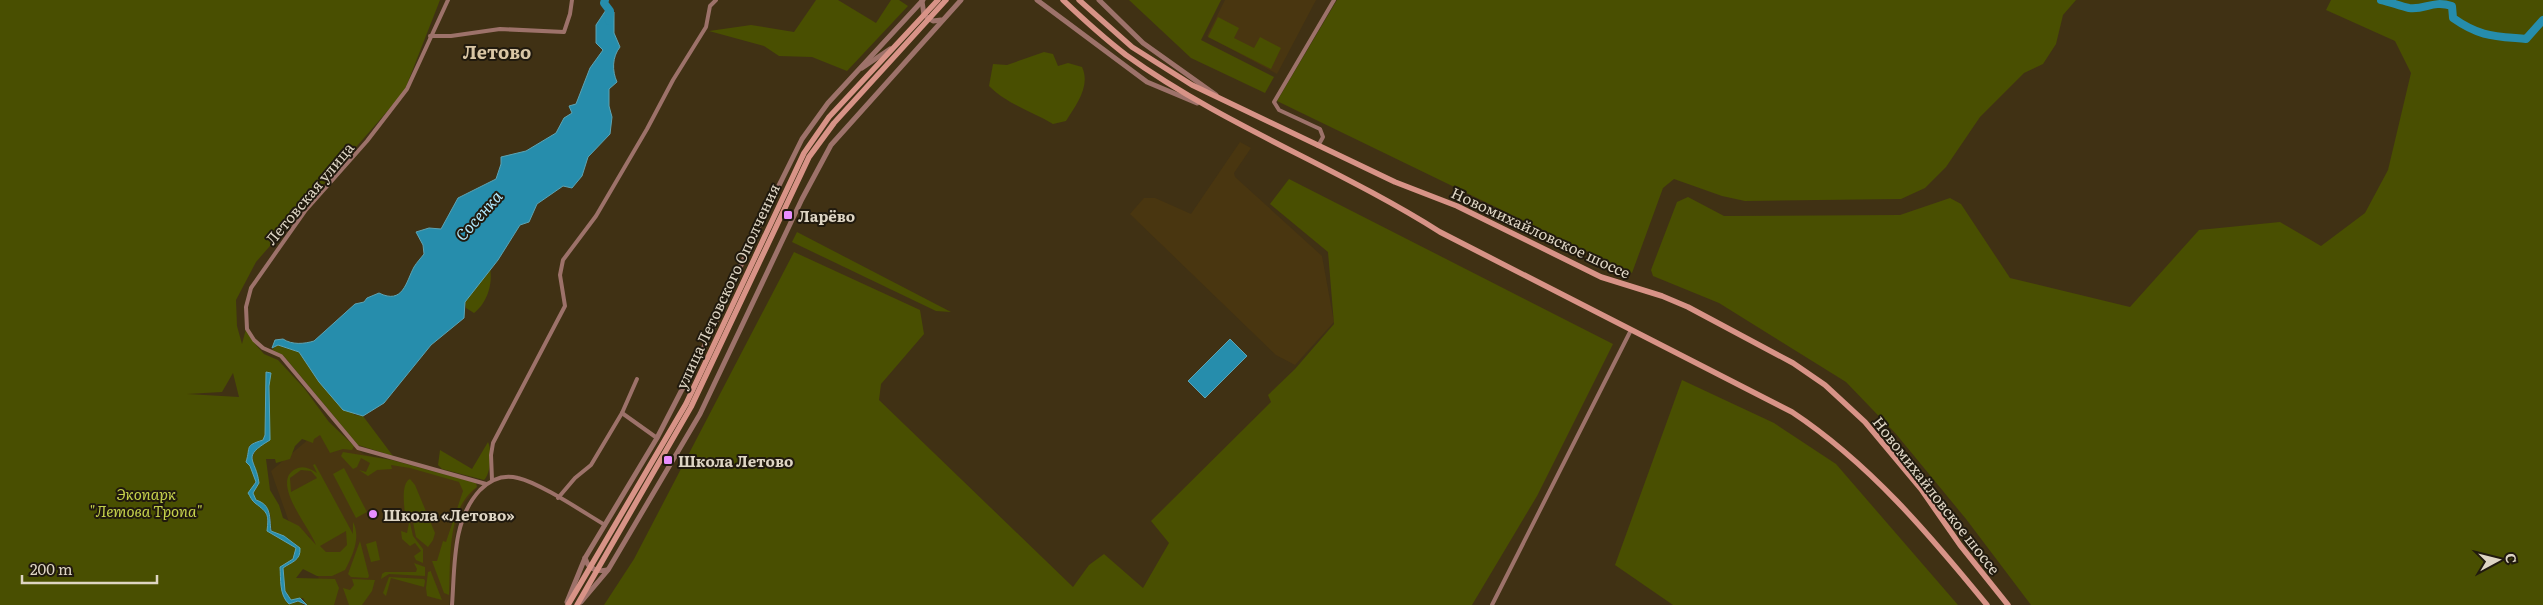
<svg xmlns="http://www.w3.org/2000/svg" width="2543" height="605" font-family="Literata,serif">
	<rect width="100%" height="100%" fill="#403114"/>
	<g fill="#493610">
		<polygon points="1225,0 1316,0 1277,74 1207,36"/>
		<polygon points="1240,142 1251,148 1234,173 1235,177 1322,256 1334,322 1295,365 1276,355 1130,214 1144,198 1155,198 1191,214"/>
		<polygon points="329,422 363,454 476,483 477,487 465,502 456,525 449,605 322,605 315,553 309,536 289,522 271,471"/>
	</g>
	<g fill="#494f01" fill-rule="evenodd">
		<path d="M0 0H440L404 92 256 262 236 300 237 326 242 344 246 329 256 345 264 354 278 360 304 388 329 422 354 446 352 450 343 449 330 453 320 435 314 439 313 443 302 439 295 446 290 459 276 463 275 459H266L270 490 279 505 283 518 299 526 316 545C311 529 267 479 298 468 305 466 311 469 317 473L313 465 315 464 353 534V522C361 537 353 555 345 570L332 576H317L303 569 296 578 335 579 339 588 334 605H307L303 598 291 601 285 590 283 568 296 560 299 555 294 543 272 531C269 514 274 509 256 500L253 493 259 483C257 464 245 461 261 443L266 442 270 437 269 382 266 372 265 435 263 440C244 446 251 445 246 462L250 466 256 480 252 489 255 503C269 508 268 518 267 531L296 548 293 559 280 567C281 578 280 596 289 604L299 601 303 605H0ZM233 373 239 397 187 394 222 392ZM301 470 311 471 317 478 291 492 290 478ZM346 531 347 545 340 552H326L320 546Z"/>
		<polygon points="816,0 838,0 876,23 891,0 899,0 908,6 847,71 812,57 779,56 764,46 709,31 751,25 794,32"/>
		<polygon points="1129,0 1221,0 1201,40 1274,77 1265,93 1191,58"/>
		<polygon points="1337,0 2076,0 2063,15 2056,44 2043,64 2024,73 1980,117 1946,167 1925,188 1901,199 1745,201 1722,196 1674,179 1663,188 1632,273 1277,101"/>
		<polygon points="2331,0 2543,0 2543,605 2031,605 1966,519 1896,434 1846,382 1719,303 1653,276 1651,270 1677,202 1688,197 1724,216 1900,215 1950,198 1961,204 2010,278 2130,307 2199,230 2280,222 2321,246 2365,213 2388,170 2411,73 2395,41 2326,10"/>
		<polygon points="1218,17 1239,28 1234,38 1254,48 1260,37 1281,48 1271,69 1208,37"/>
		<path d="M1044 52 1053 54 1058 66 1068 63 1082 67C1091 86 1076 105 1066 121L1053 124C1031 111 1007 104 989 86L993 64 1007 65Z"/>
		<polygon points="1289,179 1613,344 1537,496 1472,605 604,605 634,559 794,252 920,310 924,334 881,384 879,400 1073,587 1089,565 1104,554 1143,588 1169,543 1151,521 1271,402 1268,395 1295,369 1334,324 1328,252 1270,204"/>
		<polygon points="797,232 951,312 936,311 792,242"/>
		<path d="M490 268C493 284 487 303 474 313L466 308 465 302Z"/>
		<polygon points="277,345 299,352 319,382 355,415 363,416 393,456 358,445 283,355 272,350"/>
		<polygon points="1682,380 1774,423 1836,464 1958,605 1673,605 1615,565"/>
		<path d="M488 442C492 450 491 474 484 480L442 469 438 465 440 450 472 469Z"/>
		<path d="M343 452 392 460 476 483 477 487C446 509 451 561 449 595L444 593 432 561H437L443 541 446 542 463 491 459 482 410 468 391 465 392 469 377 470 368 476 359 470 366 472 370 463 361 458 357 467 353 469 341 456Z"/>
		<polygon points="344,468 367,512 356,518 333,474"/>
		<path d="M410 479 415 485 435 533 433 540 428 547 416 537 413 522 405 514C404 505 401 483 410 479Z"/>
		<polygon points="403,518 410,523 413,536 423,549 423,563 416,560 414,556 421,551 415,543 410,546 402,539 401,531 407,533 409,523 400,521"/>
		<polygon points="360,541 369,576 368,578 351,577 348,574"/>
		<polygon points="376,541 380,560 371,562 366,544"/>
		<polygon points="414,563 425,567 425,576 389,574 381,579 382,574 385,572 416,572 417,569"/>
		<polygon points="431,571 431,572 442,600 427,596 426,588 428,572"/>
		<polygon points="389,577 424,579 425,581 424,587 391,578 386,596 383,593"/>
		<polygon points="352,579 375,580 372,591 362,605 349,605 343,588 350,590 354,585"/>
	</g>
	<g fill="#268dac" stroke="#5da3b3">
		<path d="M606 10 614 12V33L620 47C612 57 612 71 617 82L609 89V106L612 117 610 134 588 157 582 176 572 188 563 186 537 204 529 222 520 225 498 260 465 302 464 318 431 345 384 403 363 416 343 410 319 382 299 352 278 345 272 348 275 340 283 339C292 345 304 344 314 341L355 304 364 302 367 298 379 293C403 305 406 282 414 267 417 262 421 258 424 254L423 245 416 232 429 228 441 229 458 198 496 179 501 164V157L526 151 556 133 564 118 572 113 569 106 576 104 590 68 603 50 596 43V25Z"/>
		<polygon points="1230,339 1247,356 1205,398 1188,381"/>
		<path d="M266 372 271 373 269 386 270 437V440C240 458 256 458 259 483L253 493 256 500C272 505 269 517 271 531L284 536 300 548C301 561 291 562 283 568L285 591 291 600 300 598 307 605 298 601 289 604C279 595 281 579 280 567L293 559 296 548 267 531C269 514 268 513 255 503 252 501 250 496 248 493L256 482 250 466 246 462C251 446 244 446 263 440L265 435Z"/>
	</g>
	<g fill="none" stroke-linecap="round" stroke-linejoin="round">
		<g stroke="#268dac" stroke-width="8">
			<polyline points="605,0 604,3 610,11 609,21"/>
			<path d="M2381 0C2390 2 2400 6 2409 8 2426 10 2432 0 2452 6L2453 18C2480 37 2494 36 2526 39L2543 20"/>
		</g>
		<g stroke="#9d726a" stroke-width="4">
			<polyline points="448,0 407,89 367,141 305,211 251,288 246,307 247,329 254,340 263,348 281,356 358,448 486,484"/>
			<polyline points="430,36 451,36 500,29 564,32 570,14 572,0"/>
			<polyline points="1318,146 1323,137 1320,129 1279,110 1274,102 1334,0"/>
			<polyline points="622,413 657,438"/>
			<polyline points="492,480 491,455 493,443 565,306 560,275 563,260 596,216 647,129 673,80 706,27 710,6 716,0"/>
			<polyline points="558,498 575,478 591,465 622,413 637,379"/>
			<path d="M452 605C455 566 452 520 480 490 491 479 503 474 518 478 540 483 583 512 605 525"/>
			<polyline points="1492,605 1631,330"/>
		</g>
		<g stroke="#9d726a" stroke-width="5">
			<polyline points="1037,0 1147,82 1197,103"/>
			<polyline points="1099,0 1143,43 1216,95"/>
			<polyline points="922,1 924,15 933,21 941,20"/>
			<polyline points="862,68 890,49"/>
			<path d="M585 558C588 569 597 572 607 570"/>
			<polyline points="567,602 585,558 657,438 708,339 755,234 802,139 828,103 923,0"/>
			<polyline points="581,602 608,570 700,414 802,199 831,145 961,0"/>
		</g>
		<g stroke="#d89387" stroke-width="5.5">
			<path d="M1063 0C1083 19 1104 38 1126 55 1223 125 1339 168 1440 232L1792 412C1869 463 1929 534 1987 605"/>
			<polyline points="1079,0 1132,47 1192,85 1395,182 1457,206 1601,277 1662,296 1688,307 1793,363 1825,385 1865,422 1921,489 1960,545 2008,605"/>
			<polyline points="568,605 686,404 804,153 829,117 938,0"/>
			<polyline points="577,605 691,407 809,157 834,123 946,0"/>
		</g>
	</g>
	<g fill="#e88eff" stroke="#211a0e" stroke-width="2">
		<rect x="783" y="210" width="10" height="10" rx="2.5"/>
		<rect x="663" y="455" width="10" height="10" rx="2.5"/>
		<circle cx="373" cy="514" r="5"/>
	</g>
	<g text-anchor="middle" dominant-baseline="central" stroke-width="4" stroke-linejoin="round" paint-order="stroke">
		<g font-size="15" fill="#ded5c4" stroke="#211a0e">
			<text transform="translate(309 193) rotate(-50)">Летовская улица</text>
			<text transform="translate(1541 232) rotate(25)">Новомихайловское шоссе</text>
			<text transform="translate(727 286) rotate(-65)">улица Летовского Ополчения</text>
			<text transform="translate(1937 495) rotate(52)">Новомихайловское шоссе</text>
		</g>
		<g font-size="15" font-weight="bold" fill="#ded5c4" stroke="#211a0e" text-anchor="start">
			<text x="798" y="215">Ларёво</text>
			<text x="678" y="460">Школа Летово</text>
			<text x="383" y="514">Школа «Летово»</text>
		</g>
		<g font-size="15" font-style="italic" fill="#c5d14b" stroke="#211a0e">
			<text x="146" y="493">Экопарк<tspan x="146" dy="17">"Летова Тропа"</tspan></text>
		</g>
		<g font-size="16" font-style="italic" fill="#b0e7fc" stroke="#211a0e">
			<text transform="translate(478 215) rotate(-48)">Сосенка</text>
		</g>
		<g font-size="18" font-weight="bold" fill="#d9c6a5" stroke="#211a0e">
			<text x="497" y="51">Летово</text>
		</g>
	</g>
	<g transform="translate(2498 560) rotate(83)" stroke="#211a0e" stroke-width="4" paint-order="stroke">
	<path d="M0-4L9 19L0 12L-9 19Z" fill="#ded5c4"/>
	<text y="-8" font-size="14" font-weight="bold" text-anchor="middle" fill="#ded5c4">С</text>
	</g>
	<path d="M22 575v8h135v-8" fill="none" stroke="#ded5c4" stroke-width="2.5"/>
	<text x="30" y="575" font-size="15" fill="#ded5c4" stroke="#211a0e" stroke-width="4" paint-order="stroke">200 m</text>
</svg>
